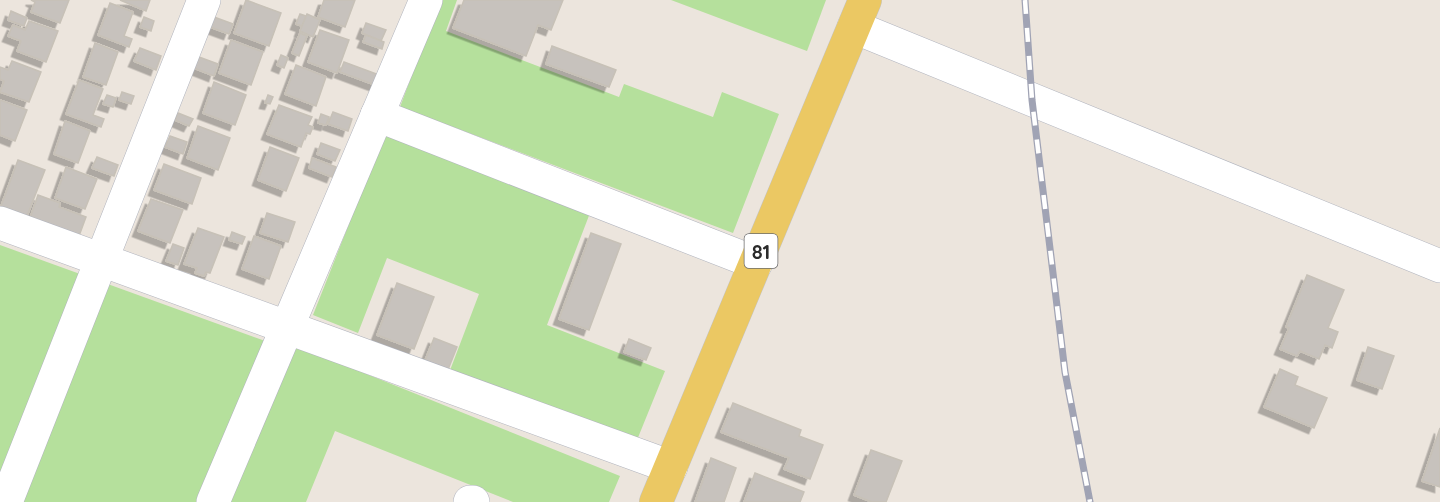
<svg xmlns="http://www.w3.org/2000/svg" width="1440" height="502" font-family="Quicksand,sans-serif">
	<defs>
		<filter id="shadow"><feDropShadow dx="-5.5" dy="5.5" stdDeviation="0" flood-color="#0004"/></filter>
	</defs>
	<rect width="100%" height="100%" fill="#ece5dd"/>
	<g fill="#b5e09c">
		<polygon points="440,0 457,0 446,31 619,97 624,84 713,117 722,92 779,114 733,233 400,107"/>
		<polygon points="671,0 826,0 807,51"/>
		<polygon points="385,133 590,213 547,325 665,371 635,445 449,373 479,294 387,258 358,333 313,315"/>
		<polygon points="0,245 268,342 201,502 0,502"/>
		<polygon points="292,344 620,476 609,502 513,502 335,431 306,502 228,502"/>
	</g>
	<g fill="#c7c2bd" stroke="#c7c1b7" stroke-width="1.5" filter="url(#shadow)">
		<polygon points="31,0 69,0 60,23 31,12 35,2"/>
		<polygon points="120,0 150,0 146,11"/>
		<polygon points="246,0 281,13 269,46 234,33"/>
		<polygon points="324,0 355,0 345,27 318,17"/>
		<polygon points="464,0 563,0 551,30 538,25 526,56 453,28"/>
		<polygon points="110,3 133,12 124,36 132,39 129,47 98,35"/>
		<polygon points="11,11 27,18 24,26 8,20"/>
		<polygon points="300,14 306,16 302,26 296,24"/>
		<polygon points="307,14 320,20 313,37 300,31"/>
		<polygon points="144,17 154,21 151,31 140,27"/>
		<polygon points="214,17 233,24 229,34 210,27"/>
		<polygon points="29,21 58,31 46,62 17,51 21,41 8,36 13,25 25,30"/>
		<polygon points="366,23 386,30 381,41 362,33"/>
		<polygon points="320,30 349,40 337,73 308,62"/>
		<polygon points="300,33 307,36 299,56 292,53"/>
		<polygon points="366,35 384,42 382,49 363,42"/>
		<polygon points="231,40 263,52 251,85 219,73"/>
		<polygon points="95,43 118,52 106,85 83,77"/>
		<polygon points="552,46 616,70 609,87 546,64"/>
		<polygon points="140,48 161,56 156,70 134,61"/>
		<polygon points="281,55 288,58 284,68 277,65"/>
		<polygon points="199,57 218,64 214,76 194,68"/>
		<polygon points="12,61 41,72 29,102 0,92 4,81 0,79 0,67 8,70"/>
		<polygon points="344,62 379,75 375,85 340,72"/>
		<polygon points="296,65 326,77 316,106 285,94"/>
		<polygon points="79,80 103,89 93,115 104,119 101,127 66,114"/>
		<polygon points="214,82 246,95 235,125 203,113"/>
		<polygon points="122,92 134,96 131,104 119,100"/>
		<polygon points="107,95 116,98 113,107 103,104"/>
		<polygon points="268,95 273,97 270,104 265,103"/>
		<polygon points="0,100 27,110 15,141 0,135"/>
		<polygon points="279,105 312,117 308,125 313,127 310,134 306,133 301,147 267,134"/>
		<polygon points="333,112 352,119 348,131 328,124"/>
		<polygon points="178,113 193,119 189,126 175,120"/>
		<polygon points="321,114 329,117 326,125 318,123"/>
		<polygon points="65,121 90,131 78,163 54,154"/>
		<polygon points="198,126 230,138 218,170 187,158"/>
		<polygon points="170,136 187,142 183,154 165,147"/>
		<polygon points="321,143 340,150 335,161 317,154"/>
		<polygon points="270,147 299,158 286,191 258,180"/>
		<polygon points="97,157 118,165 114,176 92,168"/>
		<polygon points="312,158 336,167 332,177 309,168"/>
		<polygon points="18,160 45,170 27,216 1,206"/>
		<polygon points="164,164 201,178 192,204 154,190"/>
		<polygon points="66,167 97,179 85,209 55,198"/>
		<polygon points="38,195 60,203 59,207 86,217 79,236 30,218"/>
		<polygon points="151,199 183,210 170,243 138,231"/>
		<polygon points="267,213 295,222 288,242 260,233"/>
		<polygon points="198,228 224,237 210,273 206,272 204,276 195,273 197,268 184,264"/>
		<polygon points="232,232 245,237 242,244 229,240"/>
		<polygon points="591,233 621,244 589,330 559,319"/>
		<polygon points="254,236 281,246 269,279 242,269"/>
		<polygon points="173,244 184,248 178,265 166,261"/>
		<polygon points="1307,275 1344,290 1328,328 1338,332 1332,348 1325,345 1319,359 1300,351 1297,356 1280,349 1289,328 1286,327"/>
		<polygon points="397,283 434,297 414,349 377,335"/>
		<polygon points="434,338 457,347 447,372 424,363"/>
		<polygon points="629,339 651,348 646,360 624,352"/>
		<polygon points="1368,347 1394,356 1382,389 1357,380"/>
		<polygon points="1280,369 1298,377 1295,385 1327,398 1314,428 1264,407"/>
		<polygon points="733,403 801,430 799,436 823,445 810,479 784,469 789,458 721,432"/>
		<polygon points="1440,428 1440,487 1422,481"/>
		<polygon points="871,450 902,461 886,502 872,502 854,495"/>
		<polygon points="711,458 736,468 724,502 695,502"/>
		<polygon points="755,473 804,492 800,502 744,502"/>
	</g>
	<g fill="none" stroke-linecap="round" stroke-linejoin="round">
		<g stroke="#b1b4be" stroke-width="34">
			<g id="minor">
				<polyline points="854,27 1440,266"/>
				<polyline points="377,115 756,263"/>
				<polyline points="0,223 671,467"/>
				<polyline points="6,502 204,0"/>
				<polyline points="213,502 426,0"/>
				<polyline points="470,502 473,502"/>
			</g>
		</g>
		<g stroke="#c4c4c4" stroke-width="34">
			<polyline id="major" points="656,502 865,0"/>
		</g>
		<use href="#minor" stroke="#fff" stroke-width="33"/>
		<use href="#major" stroke="#ebc863" stroke-width="33"/>
		<g stroke="#a0a3b4" stroke-width="7">
			<polyline id="rail" points="1025,0 1032,100 1065,372 1090,502"/>
		</g>
		<use href="#rail" stroke="#fff" stroke-width="4.5" stroke-dasharray="14" stroke-linecap="butt"/>
	</g>
	<g text-anchor="middle" dominant-baseline="central" stroke-width="5" stroke-linejoin="round" paint-order="stroke">
		<rect fill="#fff" stroke="#6b6b6b" stroke-width="1.5" x="744.5" y="234" width="33" height="34" rx="4.5"/>
		<g font-size="20" font-weight="bold" fill="#2b2b2b">
			<text x="761" y="251">81</text>
		</g>
	</g>
</svg>
